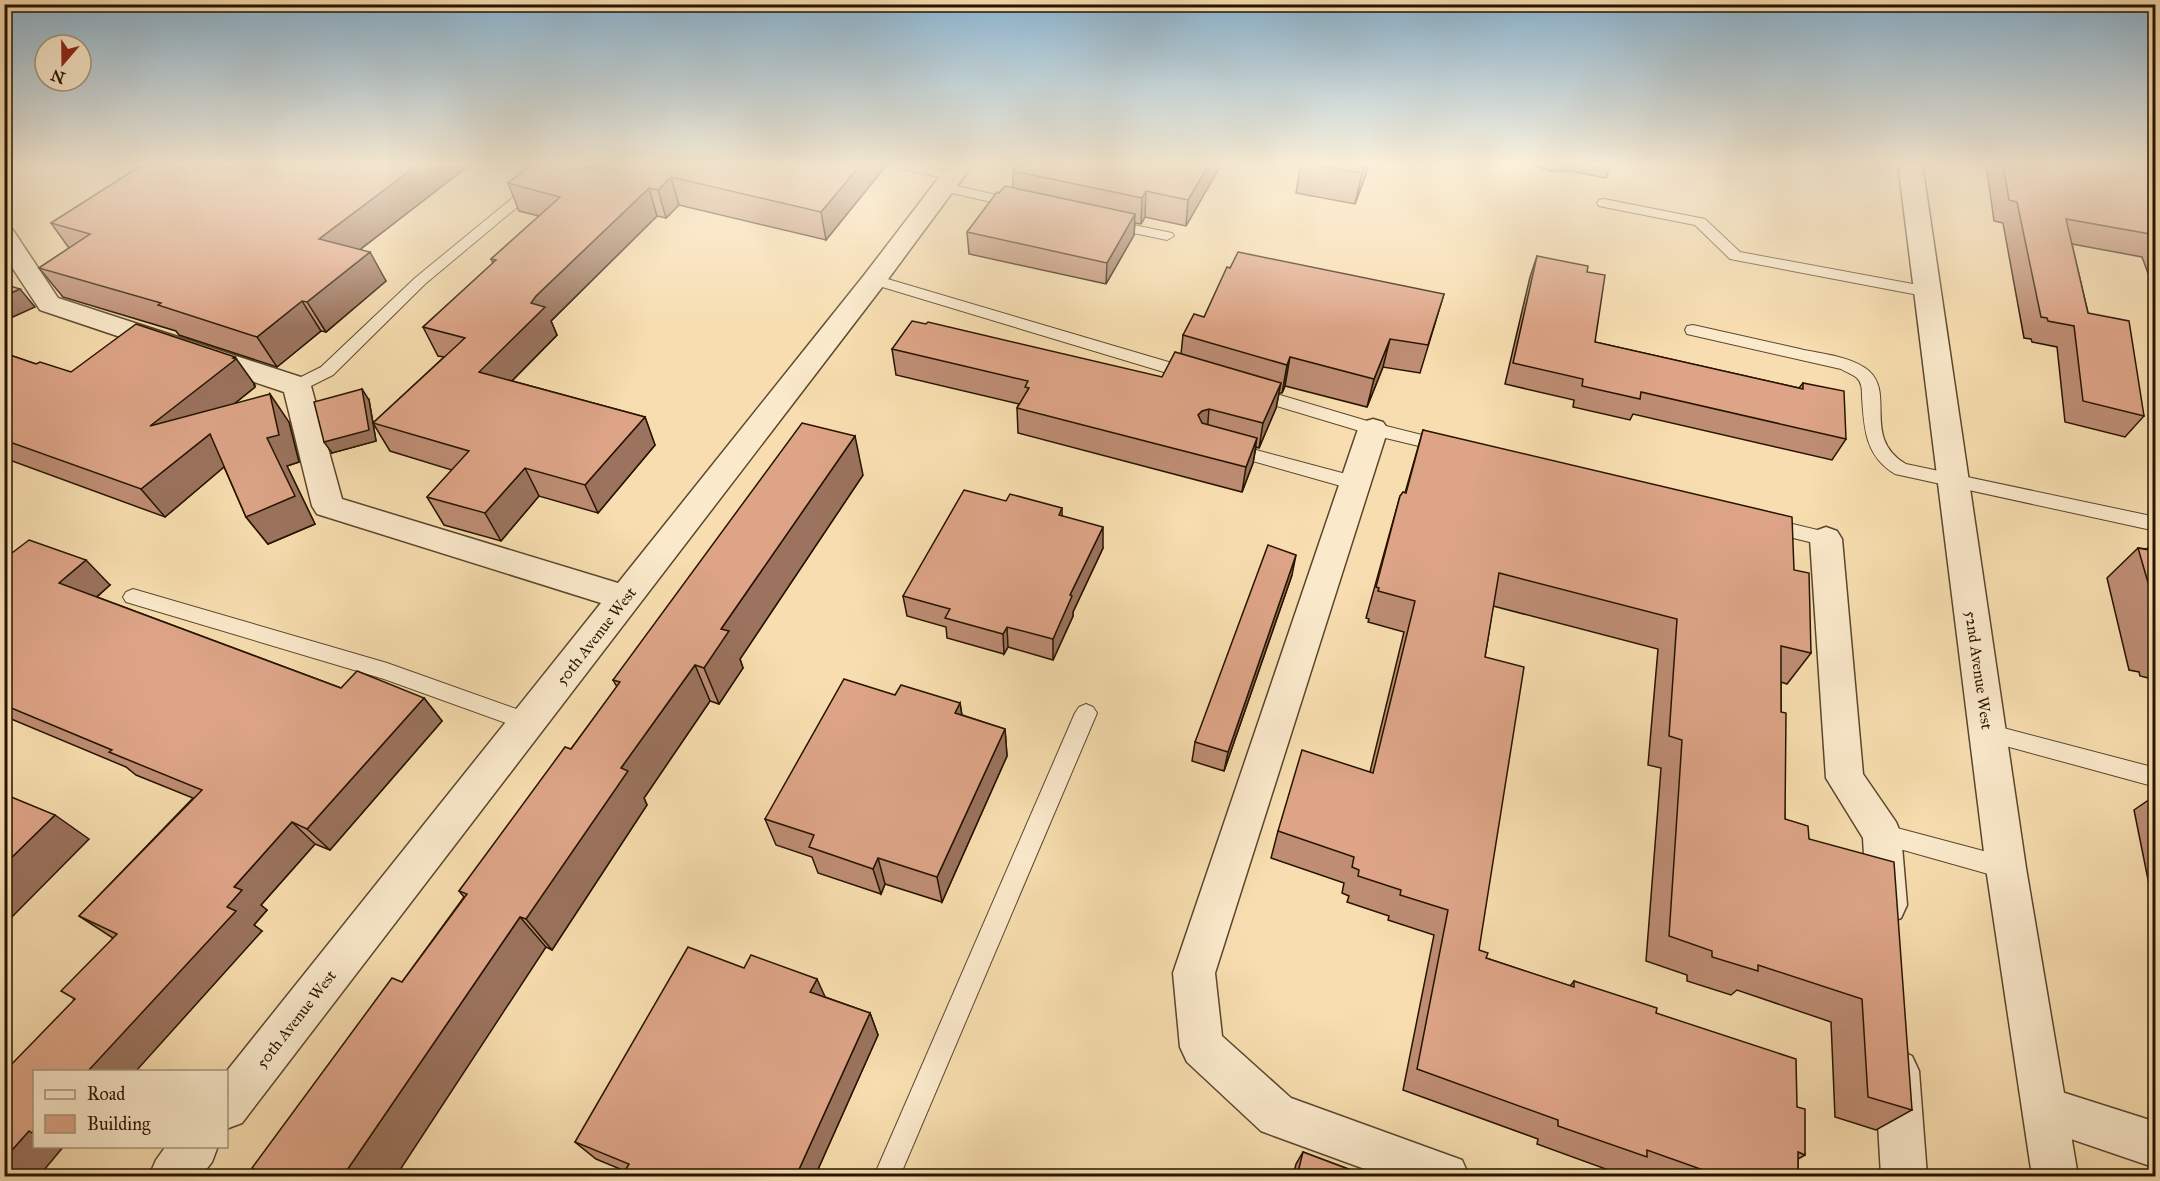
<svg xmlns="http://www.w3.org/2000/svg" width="2160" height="1181" font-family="'IM FELL Great Primer',serif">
	<rect width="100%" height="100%" fill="#f7ddaf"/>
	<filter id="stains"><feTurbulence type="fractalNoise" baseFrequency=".00333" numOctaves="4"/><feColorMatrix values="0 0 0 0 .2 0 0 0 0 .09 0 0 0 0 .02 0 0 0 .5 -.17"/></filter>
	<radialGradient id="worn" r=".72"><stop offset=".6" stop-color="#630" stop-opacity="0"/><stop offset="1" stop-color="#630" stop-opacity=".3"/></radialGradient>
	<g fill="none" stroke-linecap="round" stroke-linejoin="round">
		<g stroke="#5a462c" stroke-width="2">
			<g id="service">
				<polygon points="555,163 570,163 425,284 333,375 303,390 291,390 289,386 291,382 321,367 415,278"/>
				<polygon points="887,163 913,163 957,173 959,176 952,180 889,166"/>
				<polygon points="944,183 1022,201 1024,204 1017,208 939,190 937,187"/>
				<polygon points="1604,199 1705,219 1740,252 1929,287 1937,292 1929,297 1730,259 1695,225 1599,206 1597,203 1599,200"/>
				<polygon points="1110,220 1172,233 1174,236 1167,240 1105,227 1103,224"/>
				<polygon points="874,275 1199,371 1201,375 1199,379 1187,379 869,283 866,280"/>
				<path d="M1693 325C1729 333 1764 341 1800 349 1821 354 1852 356 1869 371 1895 394 1862 438 1906 464L2156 517V531L1895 474C1865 456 1864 428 1862 396 1862 390 1862 383 1857 378 1854 375 1846 372 1841 369L1687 334 1685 330 1687 326Z"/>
				<polygon points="1253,387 1374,423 1450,442 1453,446 1450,450 1444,452 1373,435 1247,397 1245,393 1247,389"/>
				<polygon points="1230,443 1361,478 1364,483 1361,488 1355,490 1224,453 1221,449 1224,445"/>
				<polygon points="1767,518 1826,532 1833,534 1835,539 1833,544 1826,546 1760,530 1758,525 1760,520"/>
				<polygon points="133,589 387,663 536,716 539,722 536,728 528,731 384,679 126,602 123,597 126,592"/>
				<polygon points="1086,704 1093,707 1097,713 900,1176 874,1176 1075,713 1079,707"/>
				<polygon points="1988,724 2156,768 2156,787 1980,739 1977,733 1980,727"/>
				<polygon points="1882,824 2006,857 2014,860 2018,868 2014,876 2006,879 1882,844 1874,841 1871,834 1874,827"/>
			</g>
		</g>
		<g stroke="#5a462c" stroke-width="3">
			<g id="minor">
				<polygon points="950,163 974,163 883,286 242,1123 226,1129 226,1072 601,603 317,514 312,506 284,392 40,310 4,255 4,228 13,230 58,298 307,379 311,386 342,499 618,583 865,274"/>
				<polygon points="1373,419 1383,422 1388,429 1215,973 1222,1036 1291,1098 1462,1160 1469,1176 1384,1176 1277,1137 1261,1131 1187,1062 1180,1047 1173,973 1358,429 1363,422"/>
				<polygon points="1826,527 1837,531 1842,539 1863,774 1896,822 1901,834 1907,905 1901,918 1887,924 1873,918 1867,905 1863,838 1826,778 1810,539 1815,531"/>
				<polygon points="1897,1049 1912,1056 1919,1071 1927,1176 1881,1176 1875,1071 1882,1056"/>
				<polygon points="2046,1087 2156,1122 2156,1168 2030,1125 2024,1109 2030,1093"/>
				<polygon points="166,1146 218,1146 212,1162 201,1176 149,1176 156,1160"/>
			</g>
		</g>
		<g stroke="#5a462c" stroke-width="3">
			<polygon id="tertiary" points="1898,163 1922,163 2026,868 2078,1176 2032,1176 1986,868"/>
		</g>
		<use href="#service" fill="#fae9cb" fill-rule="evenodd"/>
		<use href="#minor" fill="#fae9cb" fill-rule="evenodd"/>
		<use href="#tertiary" fill="#fae9cb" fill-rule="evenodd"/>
	</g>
	<g fill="#be8d74" stroke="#261400" stroke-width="1.5">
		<polygon points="124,163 472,163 361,249 386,281 326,332 321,331 277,367 179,335 176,331 63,297 39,268 69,248 51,223 139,167"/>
		<polygon points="597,163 884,163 885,167 826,240 679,205 666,218 657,216 551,321 557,335 512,381 645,417 655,445 598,513 539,496 501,541 444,525 427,497 452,470 390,451 373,423 376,441 332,453 369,400 373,423 444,357 438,356 423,327 493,263 491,259 539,216 519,211 508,183 592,168"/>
		<polygon points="1222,163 1186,226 1145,217 1141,224 1135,223 1134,235 1106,284 969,254 967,232 999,193 1013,188 1013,171"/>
		<polygon points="1301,163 1370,163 1355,204 1296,193"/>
		<polygon points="1528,163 1612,163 1606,178 1570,171 1550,171"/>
		<polygon points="1986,163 2156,163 2156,295 2142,257 2072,244 2088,313 2144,416 2125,437 2065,422 2057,347 2032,342 2031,339 2024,338 2003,223 1994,221"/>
		<polygon points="1537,256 1587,272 1595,342 1799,388 1803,383 1846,439 1832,460 1633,414 1630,420 1573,407 1574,400 1505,384 1530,277"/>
		<polygon points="1444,294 1420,373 1383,367 1367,407 1285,386 1282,393 1279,393 1276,408 1259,448 1256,447 1253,463 1242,492 1018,433 1017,408 1019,404 896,375 892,349 1162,377 1181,354 1183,335 1204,317"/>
		<polygon points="4,353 36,364 71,372 255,385 254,385 255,387 234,404 289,422 299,462 287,466 315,524 268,544 246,517 224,467 165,517 4,458"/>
		<polygon points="1423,430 1794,570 1811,653 1787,684 1781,682 1781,712 1785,819 1809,839 1912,1110 1876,1130 1835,1117 1831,1022 1737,990 1731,995 1687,981 1687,975 1646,961 1661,768 1648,765 1658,649 1493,606 1485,657 1479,950 1486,958 1570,986 1574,981 1656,1013 1797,1107 1805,1155 1798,1159 1798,1176 1646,1176 1629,1170 1622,1175 1537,1144 1538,1139 1403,1090 1434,935 1388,920 1389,916 1347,902 1349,896 1342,893 1344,883 1271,858 1278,831 1370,772 1404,632 1368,622 1369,619 1366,618 1400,496 1405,493"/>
		<polygon points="863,475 740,659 743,668 719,704 710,701 644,798 647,805 552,950 546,947 402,982 464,897 459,891 571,749 617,687 613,680"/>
		<polygon points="1006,501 1062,508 1062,516 1103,548 1073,612 1073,616 1053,660 1008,647 1004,654 947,638 946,627 907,616 903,596"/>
		<polygon points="2138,548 2147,549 2148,548 2156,549 2156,680 2140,676 2139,672 2129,670 2107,578"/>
		<polygon points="4,559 110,585 97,597 341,688 424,698 442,721 330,850 315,844 261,905 267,910 254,925 262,931 74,999 113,938 79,916 193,798 136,775 126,767 4,716"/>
		<polygon points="1292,575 1224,771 1192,761 1195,742"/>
		<polygon points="895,695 960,703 962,715 1005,729 1007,756 942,902 885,884 881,894 818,873 812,857 776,845 765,819"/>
		<polygon points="2156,795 2156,923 2154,915 2155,914 2134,810"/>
		<polygon points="825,997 870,1013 878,1035 815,1176 622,1176 625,1171 596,1159 575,1142"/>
		<polygon points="1303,1152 1367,1176 1293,1176 1296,1164"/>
	</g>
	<g fill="#9b735e" stroke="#261400" stroke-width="1.5">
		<polygon points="420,163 472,163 336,268 319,239"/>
		<polygon points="862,163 884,163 885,167 826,240 821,212"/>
		<polygon points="1210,163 1222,163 1186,226 1188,200"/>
		<polygon points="1365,163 1370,163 1355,204 1362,173"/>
		<polygon points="671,177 679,205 666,218 658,190"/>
		<polygon points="649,188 657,216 551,321 557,335 493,400 479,372 536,296"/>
		<polygon points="1146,191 1145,217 1141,224 1142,198"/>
		<polygon points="1135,214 1134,235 1106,284 1107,263"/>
		<polygon points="370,252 386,281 326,332 307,302"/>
		<polygon points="20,289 35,307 4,321 4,296"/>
		<polygon points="302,301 321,331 277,367 257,337"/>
		<polygon points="1390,339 1383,367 1367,407 1374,379"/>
		<polygon points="235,357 255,385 254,385 255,387 173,453 150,426"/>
		<polygon points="1290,357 1285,386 1282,393 1287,365"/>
		<polygon points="1281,383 1276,408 1259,448 1263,423"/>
		<polygon points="362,389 369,400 376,441 332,453 324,442"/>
		<polygon points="270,394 289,422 299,462 287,466 315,524 268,544 246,517 267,438"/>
		<polygon points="1209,409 1207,434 1198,415 1202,411"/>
		<polygon points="645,417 655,445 598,513 585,485"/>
		<polygon points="210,434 231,461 165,517 141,489"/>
		<polygon points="855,436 863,475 740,659 743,668 719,704 704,668 721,629"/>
		<polygon points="1257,438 1253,463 1242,492 1246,467"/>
		<polygon points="525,468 539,496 501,541 485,513"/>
		<polygon points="1103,527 1103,548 1073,612 1073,616 1053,660 1053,639 1070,595"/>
		<polygon points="1296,555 1292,575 1224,771 1228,752"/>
		<polygon points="86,560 110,585 85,607 59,583"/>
		<polygon points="1007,627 1008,647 1004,654 1003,634"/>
		<polygon points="695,665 710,701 644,798 647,805 552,950 526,919 621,768"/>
		<polygon points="424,698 442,721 330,850 307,829"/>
		<polygon points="960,703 964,731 955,713"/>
		<polygon points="1005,729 1007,756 942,902 937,877"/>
		<polygon points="55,815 89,839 4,925 4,865"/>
		<polygon points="292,822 315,844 261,905 267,910 254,925 262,931 136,1071 88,1071 227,907 234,887"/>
		<polygon points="878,858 885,884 881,894 873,869"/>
		<polygon points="520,917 546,947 396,1176 343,1176"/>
		<polygon points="817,979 827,1001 810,992"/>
		<polygon points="870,1013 878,1035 815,1176 796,1176"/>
		<polygon points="34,1130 34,1146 64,1146 39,1176 4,1176 4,1159 29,1131"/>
	</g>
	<g fill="#dda487" stroke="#261400" stroke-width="1.5">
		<polygon points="145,163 420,163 319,239 370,252 307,302 302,301 257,337 158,305 161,303 39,268 90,234 51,223"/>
		<polygon points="533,163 571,163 592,168 597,163 862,163 821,212 671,177 658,190 649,188 536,296 531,303 545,307 479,372 645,417 585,485 525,468 485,513 427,497 469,451 373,423 465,338 423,327 496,260 491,259 560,197 508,183"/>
		<polygon points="1018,163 1210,163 1188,200 1146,191 1142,198 1013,171"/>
		<polygon points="1307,163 1365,163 1362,173"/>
		<polygon points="2003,163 2156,163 2156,235 2066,219 2088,313 2129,321 2144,416 2083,401 2074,326 2048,321 2047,318 2041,317 2017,202 2009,200"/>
		<polygon points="1005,186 1135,214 1107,263 967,232 997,192 999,193"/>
		<polygon points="1238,252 1444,294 1428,345 1390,339 1374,379 1290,357 1287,365 1183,335 1194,314 1204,317 1227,267 1230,268"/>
		<polygon points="1537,256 1588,266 1587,272 1605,275 1595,342 1803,389 1803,383 1844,391 1846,439 1641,392 1640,399 1582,386 1583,379 1513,363"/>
		<polygon points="4,284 20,289 4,296"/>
		<polygon points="912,321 926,324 928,322 1162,377 1175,352 1281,383 1263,423 1209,409 1202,411 1198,415 1202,423 1257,438 1246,467 1017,408 1029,388 1025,387 1028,381 892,349"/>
		<polygon points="136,324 235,357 233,358 236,359 150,426 270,394 279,435 267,438 295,496 246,517 210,434 141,489 4,440 4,353 36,364 40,362 71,372"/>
		<polygon points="362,389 369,430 324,442 314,402"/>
		<polygon points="802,423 855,436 721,629 729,631 704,668 695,665 621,768 628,771 526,919 520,917 343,1176 264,1176 252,1168 392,978 402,982 467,894 459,891 565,747 571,749 620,682 613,680"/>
		<polygon points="1423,430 1792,517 1794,570 1809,573 1811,653 1781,646 1781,712 1786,713 1785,819 1808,826 1809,839 1894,862 1912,1110 1868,1097 1862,999 1758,965 1758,971 1712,957 1712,951 1669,936 1682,740 1669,736 1677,619 1499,573 1485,657 1524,667 1479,950 1488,953 1486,958 1574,987 1574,981 1657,1008 1656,1013 1796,1059 1797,1107 1805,1109 1805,1155 1798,1152 1798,1176 1720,1176 1647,1150 1647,1157 1558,1126 1558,1120 1417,1069 1448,910 1400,895 1401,890 1358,876 1359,870 1352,867 1354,857 1278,831 1302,750 1373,773 1415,601 1378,591 1379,588 1376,587 1400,496 1403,492 1406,493"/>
		<polygon points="964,490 1006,501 1010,494 1062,508 1059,515 1103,527 1070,595 1072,596 1053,639 1007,627 1003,634 945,618 950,609 903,596"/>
		<polygon points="29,540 86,560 59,583 341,688 357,671 424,698 307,829 292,822 234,887 242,890 227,907 236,911 88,1071 34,1071 34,1130 32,1133 29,1131 4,1159 4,1072 75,999 61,991 117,934 79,916 202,790 109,752 112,750 4,705 4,559"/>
		<polygon points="1268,545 1296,555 1228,752 1195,742"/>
		<polygon points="2138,548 2149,550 2148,548 2156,549 2156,610"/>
		<polygon points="844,679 895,695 901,685 960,703 955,713 1005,729 937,877 878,858 873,869 809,847 814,835 765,819"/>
		<polygon points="4,794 55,815 4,865"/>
		<polygon points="688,947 744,968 751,955 817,979 810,992 870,1013 796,1176 622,1176 629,1164 575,1142"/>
		<polygon points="1303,1152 1367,1176 1297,1176"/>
	</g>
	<linearGradient id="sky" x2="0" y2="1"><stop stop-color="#8bb6d3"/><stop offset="0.5" stop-color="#fbf0db"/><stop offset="1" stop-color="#fbf0db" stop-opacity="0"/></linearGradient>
	<rect width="2160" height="328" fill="url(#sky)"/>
	<g text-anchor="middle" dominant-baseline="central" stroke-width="4.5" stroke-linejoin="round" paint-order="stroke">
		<g font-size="16" fill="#261400" stroke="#fae9cb">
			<text transform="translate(596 636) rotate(-52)">50th Avenue West</text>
			<text transform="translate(1979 670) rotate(82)">52nd Avenue West</text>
			<text transform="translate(296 1019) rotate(-52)">50th Avenue West</text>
		</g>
	</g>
	<rect width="2160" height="1181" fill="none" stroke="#f7ddaf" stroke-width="24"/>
	<rect x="6" y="6" width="2148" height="1169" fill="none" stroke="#261400" stroke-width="3"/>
	<rect x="12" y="12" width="2136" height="1157" fill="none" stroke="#261400" stroke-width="1.5"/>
	<rect x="33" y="1070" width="195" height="78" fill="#fae9cb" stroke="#a5947a" stroke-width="1.5"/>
	<rect x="45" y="1090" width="30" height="9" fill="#fae9cb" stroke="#a5947a" stroke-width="1.5"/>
	<text x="87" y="1100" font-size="18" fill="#261400">Road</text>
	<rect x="45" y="1115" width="30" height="18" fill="#dda487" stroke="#a5947a" stroke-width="1.5"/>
	<text x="87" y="1130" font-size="18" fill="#261400">Building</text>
	<g transform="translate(63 63) rotate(200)"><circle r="28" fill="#fae9cb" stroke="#a5947a" stroke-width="1.5"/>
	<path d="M0-4.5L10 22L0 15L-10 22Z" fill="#8f2418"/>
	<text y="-9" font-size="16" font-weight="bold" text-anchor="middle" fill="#261400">N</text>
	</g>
	<rect width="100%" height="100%" filter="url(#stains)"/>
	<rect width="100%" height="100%" fill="url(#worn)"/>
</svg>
